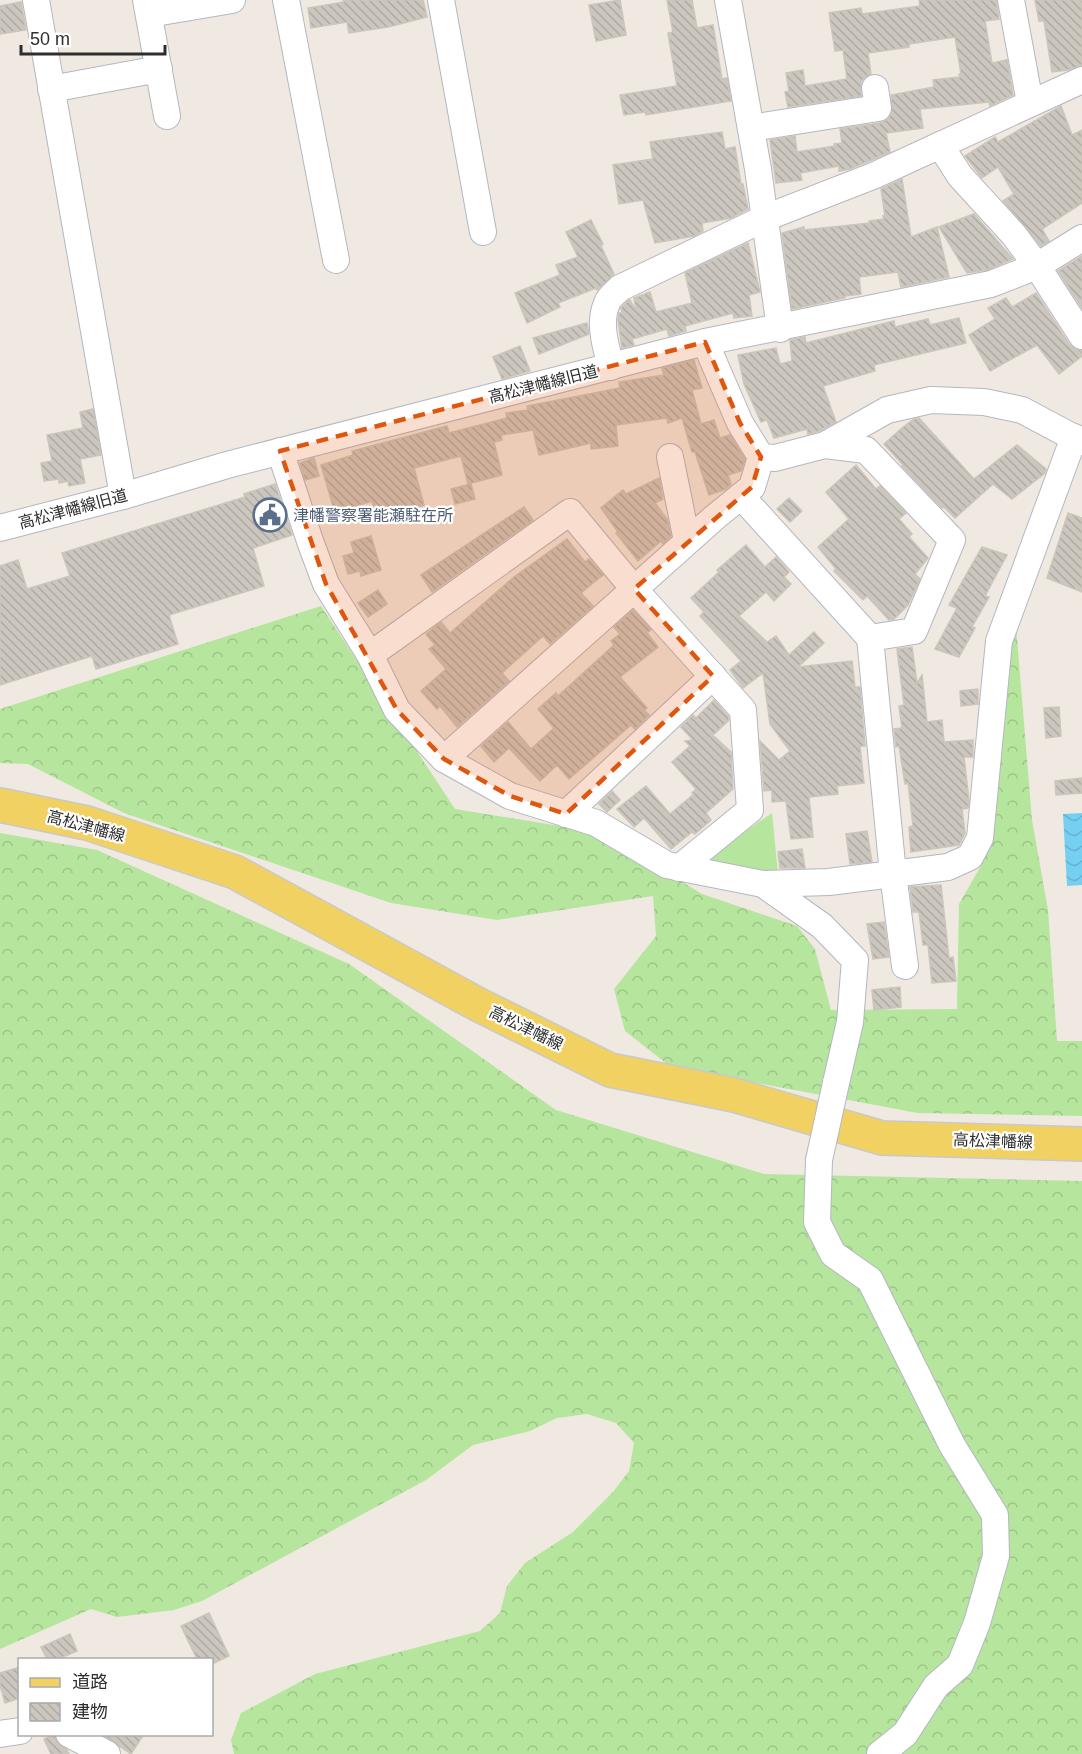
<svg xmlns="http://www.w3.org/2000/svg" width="1082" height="1754" font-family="Arial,'Noto Sans JP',sans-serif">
	<defs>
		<pattern id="forest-crowns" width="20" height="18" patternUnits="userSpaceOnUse" patternTransform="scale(1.5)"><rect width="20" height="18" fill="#b6e59e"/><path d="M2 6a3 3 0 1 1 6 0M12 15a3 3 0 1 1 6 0" fill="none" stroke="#9dc588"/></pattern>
		<pattern id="water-waves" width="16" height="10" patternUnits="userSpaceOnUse" patternTransform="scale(1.5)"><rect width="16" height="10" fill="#75cff0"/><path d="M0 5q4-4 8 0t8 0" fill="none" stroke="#66b2ce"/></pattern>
		<pattern id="building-back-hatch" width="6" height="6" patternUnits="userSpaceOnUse" patternTransform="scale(1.5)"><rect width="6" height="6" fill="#cbc7bf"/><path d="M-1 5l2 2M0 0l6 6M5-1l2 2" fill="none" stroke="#afaba4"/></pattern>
	</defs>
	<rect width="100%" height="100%" fill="#efe9e1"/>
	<g fill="url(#forest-crowns)">
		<polygon points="321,606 455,809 603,833 702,894 797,926 815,949 831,1010 957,1009 959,904 982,864 1006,645 1016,626 1032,820 1048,910 1057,1041 1082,1041 1082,1116 918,1113 671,1067 625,1031 614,989 656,936 653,896 497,920 391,903 124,813 28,764 0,763 0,709"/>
		<polygon points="0,833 97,850 349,964 556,1110 764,1174 1082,1181 1082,1754 234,1754 231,1740 241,1713 315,1674 480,1631 500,1613 507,1586 525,1563 573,1532 613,1492 629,1471 634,1443 616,1423 587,1414 557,1418 530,1431 473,1445 426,1480 202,1601 174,1610 117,1617 91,1609 0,1649"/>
	</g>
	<polygon fill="#b6e59e" points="772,813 778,874 712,867 710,856"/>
	<polygon fill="url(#water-waves)" points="1082,813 1082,885 1067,886 1063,814"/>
	<g fill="url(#building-back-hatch)" stroke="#cbc5ba" stroke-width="1.5">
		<polygon points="343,0 423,0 427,17 388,27 349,33 347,22 311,28 308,8 344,2"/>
		<polygon points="620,0 626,35 596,41 589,5"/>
		<polygon points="667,0 692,0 697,28 713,25 722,79 727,78 731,101 646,115 645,112 624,115 620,95 677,86 668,33 673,32"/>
		<polygon points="919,0 996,0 999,19 985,21 992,63 1007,60 1013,95 990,106 989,102 920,109 923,128 886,133 890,152 850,169 839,171 839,166 800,173 802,180 776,183 770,140 795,136 797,152 835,146 834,144 842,143 840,129 880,123 888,119 892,113 891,95 934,87 933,80 960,77 959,74 961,74 955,37 909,44 909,47 868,53 871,74 865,77 861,82 861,96 788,107 785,92 789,91 786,73 803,70 805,86 847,79 843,50 835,51 829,13 861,8 862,14 920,6"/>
		<polygon points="1035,0 1082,0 1082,65 1068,70 1052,72 1044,21 1039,21"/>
		<polygon points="21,2 26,30 0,34 0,6"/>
		<polygon points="1061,106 1072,135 1082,130 1082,203 1042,229 1049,241 1041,246 1003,201 1014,194 998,167 982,178 965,156 995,137 998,142"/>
		<polygon points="722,132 725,149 735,147 741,184 743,184 748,209 731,218 702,223 703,231 694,236 655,243 643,200 619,204 613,165 653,159 650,142"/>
		<polygon points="902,179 911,237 937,227 949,277 901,287 898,272 859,277 861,294 845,296 845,298 792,309 782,233 804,227 804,230 870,223 869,221 884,219 883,216 885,216 881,189"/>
		<polygon points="974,214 1013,259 987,270 967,273 939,227"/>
		<polygon points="591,220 603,244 601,246 614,274 597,290 596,288 558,303 560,307 527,323 515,293 560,275 556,265 578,257 566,232"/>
		<polygon points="748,243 760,292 749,295 752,316 734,318 733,313 685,326 686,331 669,336 667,329 632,339 634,345 622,348 618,320 619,313 622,313 621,308 629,300 630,300 636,311 634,298 650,292 656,312 692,303 685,273"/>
		<polygon points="1082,256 1082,308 1058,271"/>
		<polygon points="1036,293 1069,344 1075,349 1082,351 1082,356 1059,374 1037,345 990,371 969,335 995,319 988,308 1006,298 1012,307"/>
		<polygon points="959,318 966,343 874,365 875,371 823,386 836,422 819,431 808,434 807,429 774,438 767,420 761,422 744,384 738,355 776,348 780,364 792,361 790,340 805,337 806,343 894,321 895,327 928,319 930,325"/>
		<polygon points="587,323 589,334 539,354 533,338"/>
		<polygon points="520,346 530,371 502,379 493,357"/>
		<polygon points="694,360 702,388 692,390 701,424 714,420 720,438 730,435 745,459 741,471 728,475 731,484 726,489 709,495 695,452 692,452 682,418 668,423 667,418 616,425 618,446 591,449 591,443 539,455 533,430 501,435 502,440 494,442 502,475 468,484 461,456 414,468 424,505 376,518 372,501 335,513 321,465 353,455 352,451 447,426 449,433 507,418 506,413 528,410 527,406 620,388 619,382 664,375 662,368"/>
		<polygon points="93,409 101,455 80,459 85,483 69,486 68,481 59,483 59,479 44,481 41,463 52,461 47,435 83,428 80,412"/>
		<polygon points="919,418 974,479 1017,445 1046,469 1045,473 1012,499 993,484 955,518 944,507 942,508 902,466 903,465 884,444 902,428 914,419"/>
		<polygon points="314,458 319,476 305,480 300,463"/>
		<polygon points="856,465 876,489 880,486 906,513 899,519 912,534 909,537 928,558 915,574 920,579 908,605 894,619 889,620 867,596 863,600 834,571 836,569 818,547 849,519 826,492"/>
		<polygon points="659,478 663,499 655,503 667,519 671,536 663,544 661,541 638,561 616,533 618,532 601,508 623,490 626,494"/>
		<polygon points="275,484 292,535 253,548 264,586 169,615 178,644 96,669 92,656 0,685 0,566 18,560 27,589 70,576 62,553 245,497 244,494"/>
		<polygon points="471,484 475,499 455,504 451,489"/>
		<polygon points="789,498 802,511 790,522 777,509"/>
		<polygon points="524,507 533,520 432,592 421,575"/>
		<polygon points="1068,513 1082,518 1082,592 1047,578"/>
		<polygon points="371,536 381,570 361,576 360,571 348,574 343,556 354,553 351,542"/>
		<polygon points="567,539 585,562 589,559 603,575 581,593 593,606 550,644 543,636 502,673 509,681 457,727 440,706 437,709 421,691 446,669 429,649 435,645 426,634 441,622 450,633 514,577"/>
		<polygon points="746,545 765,567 776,557 789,572 784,577 791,584 774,601 766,592 739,616 767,642 776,636 789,655 814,632 824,643 798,667 852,661 855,687 860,687 865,746 860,746 864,783 837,786 838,794 809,797 813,837 791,839 786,801 772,802 772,790 764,791 760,741 779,760 790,751 770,724 763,673 743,688 730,670 741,661 700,616 704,612 691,598 719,572 717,570"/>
		<polygon points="982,547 1007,555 985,596 989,597 972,627 975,628 959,657 935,649 957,608 949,605"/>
		<polygon points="378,590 387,604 368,617 358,603"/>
		<polygon points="633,610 651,630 647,633 658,647 620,677 647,708 644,710 649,715 635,729 631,725 569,779 557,765 540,781 509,748 494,762 481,746 508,722 531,749 554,728 538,709 556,693 558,696 614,645 611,641 620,634 614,627"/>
		<polygon points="912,647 917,683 922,675 927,722 942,720 944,742 973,740 973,757 964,757 969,801 968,808 962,809 965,833 959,845 911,852 909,827 913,826 908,783 905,784 899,746 896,747 894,729 902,728 899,706 904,705 897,649"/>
		<polygon points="978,689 978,704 961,706 960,691"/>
		<polygon points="714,700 728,716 729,720 711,737 715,737 731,752 733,789 706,813 711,820 695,834 692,832 671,849 644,818 634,827 617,809 646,786 670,814 694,794 692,793 696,789 672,762 690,746 685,741 693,740 681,727 693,715 696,718"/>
		<polygon points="1059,707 1061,736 1046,738 1044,708"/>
		<polygon points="1082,778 1082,793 1056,795 1055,781"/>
		<polygon points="612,791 620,800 607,812 599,804"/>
		<polygon points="867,831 872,862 850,864 846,834"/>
		<polygon points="802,849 805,868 780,868 778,852"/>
		<polygon points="941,885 949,958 953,957 956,981 932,983 928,945 923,945 919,912 913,912 910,887"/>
		<polygon points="884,922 889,957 873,959 867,924"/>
		<polygon points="900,987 901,1007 874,1010 872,990"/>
		<polygon points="209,1613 229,1656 212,1664 212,1659 197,1659 181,1626"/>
		<polygon points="70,1634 77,1651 58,1659 47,1659 41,1647"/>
		<polygon points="20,1667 20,1698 5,1703 0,1685 0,1673"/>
		<polygon points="54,1734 57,1742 67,1750 69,1754 51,1754 44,1739"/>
		<polygon points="102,1734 144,1734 131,1754"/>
	</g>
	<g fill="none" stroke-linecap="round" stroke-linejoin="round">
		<g stroke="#b4b7c1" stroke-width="28">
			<g id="minor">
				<polyline points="36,0 123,496"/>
				<polyline points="146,0 167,116"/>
				<polyline points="286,0 336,260"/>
				<polyline points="441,0 483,232"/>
				<polyline points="728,0 758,169 780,329"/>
				<polyline points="1011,0 1030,103"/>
				<polyline points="149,14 232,0"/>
				<polyline points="51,89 159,69"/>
				<polyline points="751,128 878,108 875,88"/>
				<polyline points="940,145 960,176 1014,235 1037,266 1082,336"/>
				<polyline points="705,342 740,423 761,457 775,458 825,445 887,410 931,400 984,402 1022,410 1082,442"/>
				<path d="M611 367C606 347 598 323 607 303 609 297 616 292 620 288L765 218 873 176 1082 80"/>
				<polyline points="825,445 866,450 952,540 914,631 870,638 893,874 905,966"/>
				<polyline points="280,451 310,541 326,584 370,655 397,710 444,759 510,796 596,823 667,865 763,884 822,926 855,960 850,1022 836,1083"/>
				<polyline points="670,457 687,541"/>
				<polyline points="741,496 870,638"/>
				<polyline points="0,528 123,496 227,465 705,342 991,284 1037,266 1082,238"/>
				<polyline points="370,655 570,512 634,589 743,710 750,810 679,868"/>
				<polyline points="444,759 715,517 752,487 761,457"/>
				<polyline points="566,814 713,676"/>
				<polyline points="763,884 829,882 948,867 970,857 980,838 999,641 1074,437"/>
				<polyline points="819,1160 817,1222 833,1254 870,1280 952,1445 995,1515 996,1556 977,1623 960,1665 936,1686 905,1734 880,1754"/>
				<polyline points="0,1734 20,1731"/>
				<polyline points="69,1734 107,1754"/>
			</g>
		</g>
		<g stroke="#c9c9c9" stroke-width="36">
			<polyline id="major" points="0,805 87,823 235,872 479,1005 610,1070 734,1095 882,1138 1082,1144"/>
		</g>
		<use href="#minor" stroke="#fff" stroke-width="26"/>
		<use href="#major" stroke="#f2d163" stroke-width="33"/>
		<g stroke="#b4b7c1" stroke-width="28" stroke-linecap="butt">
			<polyline id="minor-bridge" points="819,1160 836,1083"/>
		</g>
		<use href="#minor-bridge" stroke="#fff" stroke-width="26"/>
	</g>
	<path fill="#df570e" fill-opacity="0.2" stroke="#df570e" stroke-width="4.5" stroke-dasharray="12 8" stroke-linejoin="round" d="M705 342 740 423 761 457 752 487 634 589 713 676 566 814 510 796 444 759 397 710 326 584 280 451Z"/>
	<defs>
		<g id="civic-ring" transform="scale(1.725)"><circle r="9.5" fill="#fff" stroke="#5c6f8a" stroke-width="1.5"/><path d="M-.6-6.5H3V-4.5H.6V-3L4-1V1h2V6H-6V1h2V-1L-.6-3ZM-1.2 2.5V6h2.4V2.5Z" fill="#5c6f8a"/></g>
	</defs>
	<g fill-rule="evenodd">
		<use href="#civic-ring" x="270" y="515"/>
	</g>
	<g text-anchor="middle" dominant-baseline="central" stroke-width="4.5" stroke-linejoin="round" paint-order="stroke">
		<g font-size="16" fill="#2e2e2e" stroke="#fff">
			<text transform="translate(543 384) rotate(-14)">高松津幡線旧道</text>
			<text transform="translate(73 509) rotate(-15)">高松津幡線旧道</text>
			<text transform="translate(86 826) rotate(15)">高松津幡線</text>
			<text transform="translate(526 1028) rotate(26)">高松津幡線</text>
			<text transform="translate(993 1141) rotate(2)">高松津幡線</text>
		</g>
		<g font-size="16" fill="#4e5e75" stroke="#fff" text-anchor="start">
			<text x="293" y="515">津幡警察署能瀬駐在所</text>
		</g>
	</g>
	<rect x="18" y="1658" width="195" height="78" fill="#ffffff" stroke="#ababab" stroke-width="1.5"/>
	<rect x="30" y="1678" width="30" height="9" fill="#f2d163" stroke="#ababab" stroke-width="1.5"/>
	<text x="72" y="1688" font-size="18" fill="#2e2e2e">道路</text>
	<rect x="30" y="1703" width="30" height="18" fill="url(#building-back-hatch)" stroke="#ababab" stroke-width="1.5"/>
	<text x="72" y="1718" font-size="18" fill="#2e2e2e">建物</text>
	<path d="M21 45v9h144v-9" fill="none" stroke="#2e2e2e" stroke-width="3"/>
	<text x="30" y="45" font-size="18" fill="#2e2e2e" stroke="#ffffff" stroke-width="4.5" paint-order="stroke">50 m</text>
</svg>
